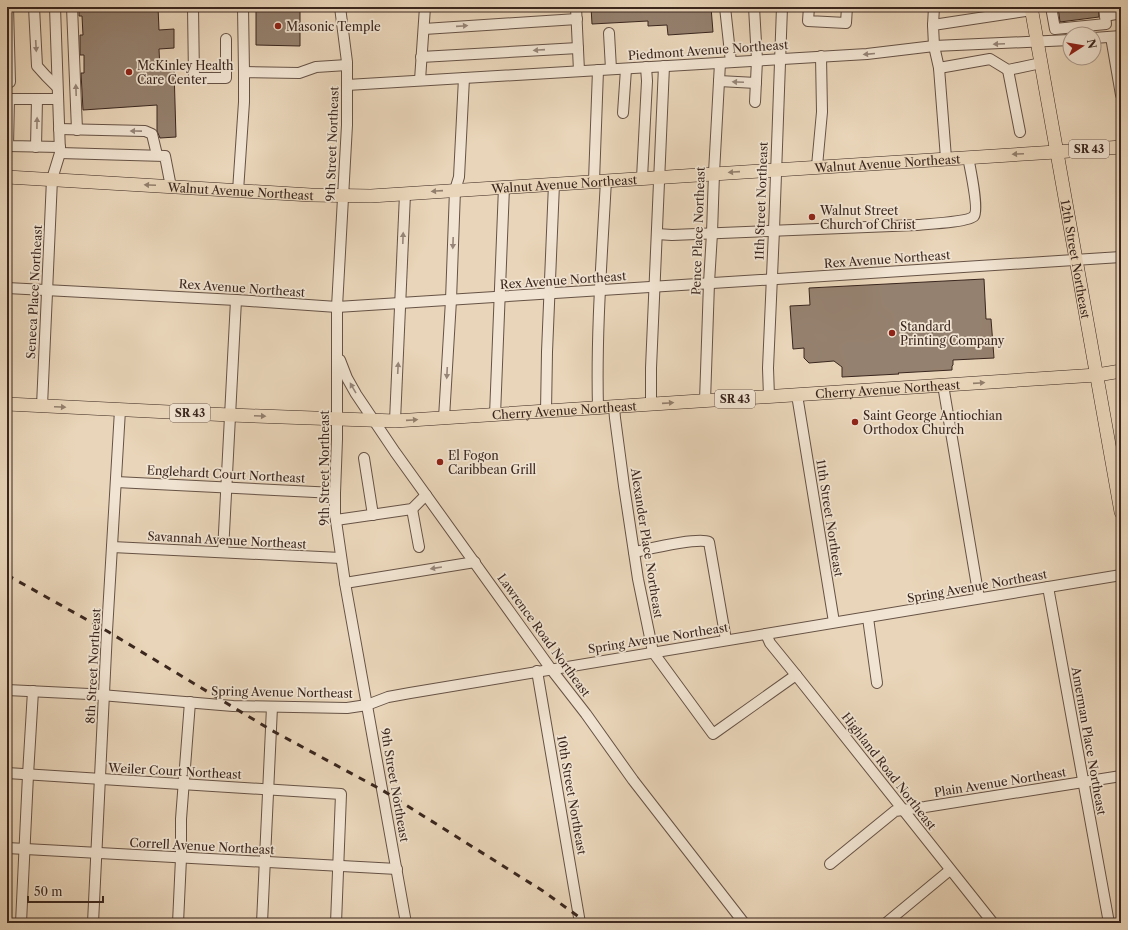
<svg xmlns="http://www.w3.org/2000/svg" width="1128" height="930" font-family="'Libre Caslon Text',serif">
	<rect width="100%" height="100%" fill="#e9d5b9"/>
	<filter id="stains"><feTurbulence type="fractalNoise" baseFrequency=".005" numOctaves="4"/><feColorMatrix values="0 0 0 0 .2 0 0 0 0 .09 0 0 0 0 .02 0 0 0 .5 -.17"/></filter>
	<radialGradient id="worn" r=".72"><stop offset=".6" stop-color="#630" stop-opacity="0"/><stop offset="1" stop-color="#630" stop-opacity=".3"/></radialGradient>
	<g fill="#95816f" stroke="#3a261e">
		<polygon points="79,7 158,7 159,30 174,29 174,48 159,49 160,69 174,69 176,137 160,138 157,131 157,105 83,110 81,73 84,73 84,55 80,55 80,35 83,35 82,16 79,16"/>
		<polygon points="256,7 300,7 300,46 256,45"/>
		<polygon points="591,7 711,7 713,32 668,35 667,25 648,26 648,21 592,24"/>
		<polygon points="1058,7 1098,7 1099,17 1060,22"/>
		<polygon points="984,279 986,319 991,319 994,358 953,360 953,365 952,366 952,370 898,373 899,374 842,377 842,367 834,361 809,363 804,358 804,348 793,349 790,306 810,305 809,288"/>
	</g>
	<g fill="none" stroke-linecap="round" stroke-linejoin="round">
		<g stroke="#665245" stroke-width="12">
			<g id="minor">
				<polyline points="8,7 10,82"/>
				<polyline points="34,7 37,66 46,76 57,87"/>
				<polyline points="72,7 77,130"/>
				<polyline points="193,7 194,78 226,78 226,39"/>
				<polyline points="243,7 244,72"/>
				<polyline points="340,7 347,62 347,125 337,307 337,439 335,493 335,514 345,583 406,923"/>
				<polyline points="576,7 579,71"/>
				<polyline points="725,7 731,62"/>
				<polyline points="754,7 757,60 755,102"/>
				<polyline points="809,7 808,21 846,23 847,7"/>
				<polyline points="1051,7 1055,29 1106,24 1104,7"/>
				<polyline points="1105,16 1121,13"/>
				<polyline points="933,25 934,7"/>
				<polyline points="424,29 577,19"/>
				<polyline points="609,33 611,69"/>
				<polyline points="1111,37 1121,95"/>
				<polyline points="1094,38 1121,36"/>
				<polyline points="421,57 578,48"/>
				<polyline points="939,68 990,59 1008,70 1041,63"/>
				<polyline points="1008,70 1020,132"/>
				<polyline points="420,80 425,7"/>
				<polyline points="719,81 756,83"/>
				<polyline points="347,85 867,54 934,46 1070,40"/>
				<polyline points="58,99 9,99 8,146 60,147"/>
				<polyline points="623,113 626,69"/>
				<polyline points="59,129 145,131 152,134 157,155"/>
				<polyline points="36,147 37,99"/>
				<polyline points="60,153 165,156 171,187"/>
				<polyline points="946,158 939,68 934,46 933,25 1032,10"/>
				<polyline points="817,166 822,112 821,56"/>
				<polyline points="642,178 647,81 646,67"/>
				<polyline points="594,181 598,70"/>
				<polyline points="238,191 244,102 244,72 299,73 316,67 347,65"/>
				<path d="M657 234 672 235C753 231 835 228 917 225 927 224 969 222 974 216 979 210 970 167 968 157"/>
				<polyline points="7,288 236,300 337,307 1121,257"/>
				<polyline points="340,360 347,378 356,394 395,452 551,669 586,714 633,780 744,923"/>
				<polyline points="943,385 979,598"/>
				<polyline points="797,395 834,622"/>
				<polyline points="769,397 768,368 774,230 782,7"/>
				<polyline points="705,401 709,283 712,233 714,173 720,63"/>
				<polyline points="651,405 651,368 664,66"/>
				<polyline points="42,406 52,179 60,153 55,7"/>
				<polyline points="614,407 615,418 624,486 638,579 653,652 713,734 796,675"/>
				<path d="M598 408C596 332 602 256 606 180"/>
				<polyline points="546,411 547,352 554,184"/>
				<polyline points="495,415 504,187"/>
				<polyline points="444,418 451,300 455,190 459,177 464,78"/>
				<polyline points="395,421 405,194"/>
				<polyline points="364,458 373,515"/>
				<polyline points="116,482 335,493"/>
				<polyline points="412,509 419,547"/>
				<polyline points="336,520 412,509 426,495"/>
				<polyline points="112,547 341,558"/>
				<polyline points="223,552 236,300"/>
				<path d="M634 552C649 549 698 537 709 542L726 640"/>
				<polyline points="345,583 475,562"/>
				<polyline points="1048,587 1109,923"/>
				<polyline points="868,618 877,683"/>
				<polyline points="766,634 770,643 796,675 993,923"/>
				<polyline points="537,671 580,923"/>
				<polyline points="7,690 89,694 233,706 347,708 367,705 388,697 410,693 1121,575"/>
				<polyline points="7,773 341,794 336,923"/>
				<polyline points="7,848 397,869"/>
				<polyline points="830,864 895,811 925,807 1121,776"/>
				<polyline points="21,923 28,775 33,691"/>
				<polyline points="93,923 107,631 120,410"/>
				<polyline points="178,923 181,858 181,819 190,702"/>
				<polyline points="262,923 272,707"/>
				<polyline points="886,923 950,870"/>
			</g>
		</g>
		<g stroke="#3a261e" stroke-width="14">
			<g id="major">
				<path id="s1" d="M1031 7 1121 512"/>
				<path id="s2" d="M7 177 311 195 371 196 1056 152 1121 147"/>
				<path id="s3" d="M7 404 230 415 395 421 1097 375 1121 371"/>
			</g>
		</g>
		<use href="#minor" stroke="#f1e4d2" stroke-width="10"/>
		<use href="#major" stroke="#e9d5b9" stroke-width="13"/>
		<polyline stroke="#3a261e" stroke-width="3" stroke-dasharray="7 7" stroke-linecap="butt" points="7,575 107,631 271,730 382,790 543,891 579,917 586,923"/>
	</g>
	<defs><path id="oneway-solid" d="M-6-.8H1V-3.2L6.5 0L1 3.2V.8H-6Z"/></defs>
	<g fill="#968578">
		<use href="#oneway-solid" transform="translate(462 26) rotate(-4)"/>
		<use href="#oneway-solid" transform="translate(999 44) rotate(178)"/>
		<use href="#oneway-solid" transform="translate(36 46) rotate(87)"/>
		<use href="#oneway-solid" transform="translate(539 50) rotate(176)"/>
		<use href="#oneway-solid" transform="translate(869 54) rotate(175)"/>
		<use href="#oneway-solid" transform="translate(738 82) rotate(-177)"/>
		<use href="#oneway-solid" transform="translate(76 90) rotate(-92)"/>
		<use href="#oneway-solid" transform="translate(37 123) rotate(-89)"/>
		<use href="#oneway-solid" transform="translate(136 131) rotate(-179)"/>
		<use href="#oneway-solid" transform="translate(403 238) rotate(-88)"/>
		<use href="#oneway-solid" transform="translate(453 243) rotate(92)"/>
		<use href="#oneway-solid" transform="translate(398 368) rotate(-87)"/>
		<use href="#oneway-solid" transform="translate(447 373) rotate(93)"/>
		<use href="#oneway-solid" transform="translate(353 388) rotate(-120)"/>
		<use href="#oneway-solid" transform="translate(436 568) rotate(171)"/>
	</g>
	<g fill="#927e6c">
		<use href="#oneway-solid" transform="translate(1018 154) rotate(177)"/>
		<use href="#oneway-solid" transform="translate(734 172) rotate(176)"/>
		<use href="#oneway-solid" transform="translate(150 185) rotate(-177)"/>
		<use href="#oneway-solid" transform="translate(437 191) rotate(176)"/>
		<use href="#oneway-solid" transform="translate(979 383) rotate(-4)"/>
		<use href="#oneway-solid" transform="translate(668 403) rotate(-4)"/>
		<use href="#oneway-solid" transform="translate(60 407) rotate(3)"/>
		<use href="#oneway-solid" transform="translate(260 416) rotate(2)"/>
		<use href="#oneway-solid" transform="translate(412 420) rotate(-4)"/>
	</g>
	<g fill="#8f2418" stroke="#f1e4d2" stroke-width="1.5">
		<circle cx="278" cy="26" r="4"/>
		<circle cx="129" cy="72" r="4"/>
		<circle cx="812" cy="217" r="4"/>
		<circle cx="892" cy="333" r="4"/>
		<circle cx="855" cy="422" r="4"/>
		<circle cx="440" cy="462" r="4"/>
	</g>
	<g text-anchor="middle" dominant-baseline="central" stroke-width="3.5" stroke-linejoin="round" paint-order="stroke">
		<g fill="#f1e4d2" stroke="#715f54" stroke-width="1">
			<rect x="1069" y="140" width="40" height="18" rx="3"/>
			<rect x="715" y="390" width="40" height="18" rx="3"/>
			<rect x="170" y="404" width="40" height="18" rx="3"/>
		</g>
		<g font-size="11" font-weight="bold" fill="#3a261e">
			<text x="1089" y="149">SR 43</text>
			<text x="735" y="399">SR 43</text>
			<text x="190" y="413">SR 43</text>
		</g>
		<g font-size="12" fill="#3a261e" stroke="#f1e4d2" text-anchor="start">
			<text x="286" y="26">Masonic Temple</text>
			<text x="137" y="65">McKinley Health<tspan x="137" dy="14">Care Center</tspan></text>
			<text x="820" y="210">Walnut Street<tspan x="820" dy="14">Church of Christ</tspan></text>
			<text x="900" y="326">Standard<tspan x="900" dy="14">Printing Company</tspan></text>
			<text x="863" y="415">Saint George Antiochian<tspan x="863" dy="14">Orthodox Church</tspan></text>
			<text x="448" y="455">El Fogon<tspan x="448" dy="14">Caribbean Grill</tspan></text>
		</g>
		<g font-size="12" fill="#3a261e" stroke="#f1e4d2">
			<text transform="translate(708 50) rotate(-4)">Piedmont Avenue Northeast</text>
			<text transform="translate(332 144) rotate(-88)">9th Street Northeast</text>
			<text stroke="none"><textPath href="#s2" startOffset="882">Walnut Avenue Northeast</textPath></text>
			<text stroke="none"><textPath href="#s2" startOffset="558">Walnut Avenue Northeast</textPath></text>
			<text stroke="none"><textPath href="#s2" startOffset="234">Walnut Avenue Northeast</textPath></text>
			<text transform="translate(761 201) rotate(-88)">11th Street Northeast</text>
			<text transform="translate(698 231) rotate(-88)">Pence Place Northeast</text>
			<text transform="translate(887 259) rotate(-4)">Rex Avenue Northeast</text>
			<text stroke="none"><textPath href="#s1" startOffset="256">12th Street Northeast</textPath></text>
			<text transform="translate(563 280) rotate(-4)">Rex Avenue Northeast</text>
			<text transform="translate(242 288) rotate(4)">Rex Avenue Northeast</text>
			<text transform="translate(34 292) rotate(-87)">Seneca Place Northeast</text>
			<text stroke="none"><textPath href="#s3" startOffset="882">Cherry Avenue Northeast</textPath></text>
			<text stroke="none"><textPath href="#s3" startOffset="558">Cherry Avenue Northeast</textPath></text>
			<text transform="translate(324 468) rotate(-90)">9th Street Northeast</text>
			<text transform="translate(226 474) rotate(3)">Englehardt Court Northeast</text>
			<text transform="translate(830 518) rotate(81)">11th Street Northeast</text>
			<text transform="translate(227 540) rotate(3)">Savannah Avenue Northeast</text>
			<text transform="translate(647 543) rotate(81)">Alexander Place Northeast</text>
			<text transform="translate(977 586) rotate(-10)">Spring Avenue Northeast</text>
			<text transform="translate(544 635) rotate(54)">Lawrence Road Northeast</text>
			<text transform="translate(658 638) rotate(-9)">Spring Avenue Northeast</text>
			<text transform="translate(93 666) rotate(-87)">8th Street Northeast</text>
			<text transform="translate(282 692) rotate(1)">Spring Avenue Northeast</text>
			<text transform="translate(1089 741) rotate(80)">Amerman Place Northeast</text>
			<text transform="translate(175 771) rotate(3)">Weiler Court Northeast</text>
			<text transform="translate(889 771) rotate(52)">Highland Road Northeast</text>
			<text transform="translate(1000 782) rotate(-9)">Plain Avenue Northeast</text>
			<text transform="translate(395 785) rotate(80)">9th Street Northeast</text>
			<text transform="translate(572 795) rotate(80)">10th Street Northeast</text>
			<text transform="translate(202 846) rotate(3)">Correll Avenue Northeast</text>
		</g>
	</g>
	<rect width="1128" height="930" fill="none" stroke="#e9d5b9" stroke-width="24"/>
	<rect x="8" y="8" width="1112" height="914" fill="none" stroke="#3a261e" stroke-width="2"/>
	<rect x="12" y="12" width="1104" height="906" fill="none" stroke="#3a261e"/>
	<g transform="translate(1082 46) rotate(78)"><circle r="19" fill="#f1e4d2" stroke="#a8988a"/>
	<path d="M0-3L7 15L0 10L-7 15Z" fill="#8f2418"/>
	<text y="-6" font-size="11" font-weight="bold" text-anchor="middle" fill="#3a261e">N</text>
	</g>
	<path d="M28 896v6h75v-6" fill="none" stroke="#3a261e" stroke-width="2"/>
	<text x="34" y="896" font-size="12" fill="#3a261e" stroke="#f1e4d2" stroke-width="3" paint-order="stroke">50 m</text>
	<rect width="100%" height="100%" filter="url(#stains)"/>
	<rect width="100%" height="100%" fill="url(#worn)"/>
</svg>
